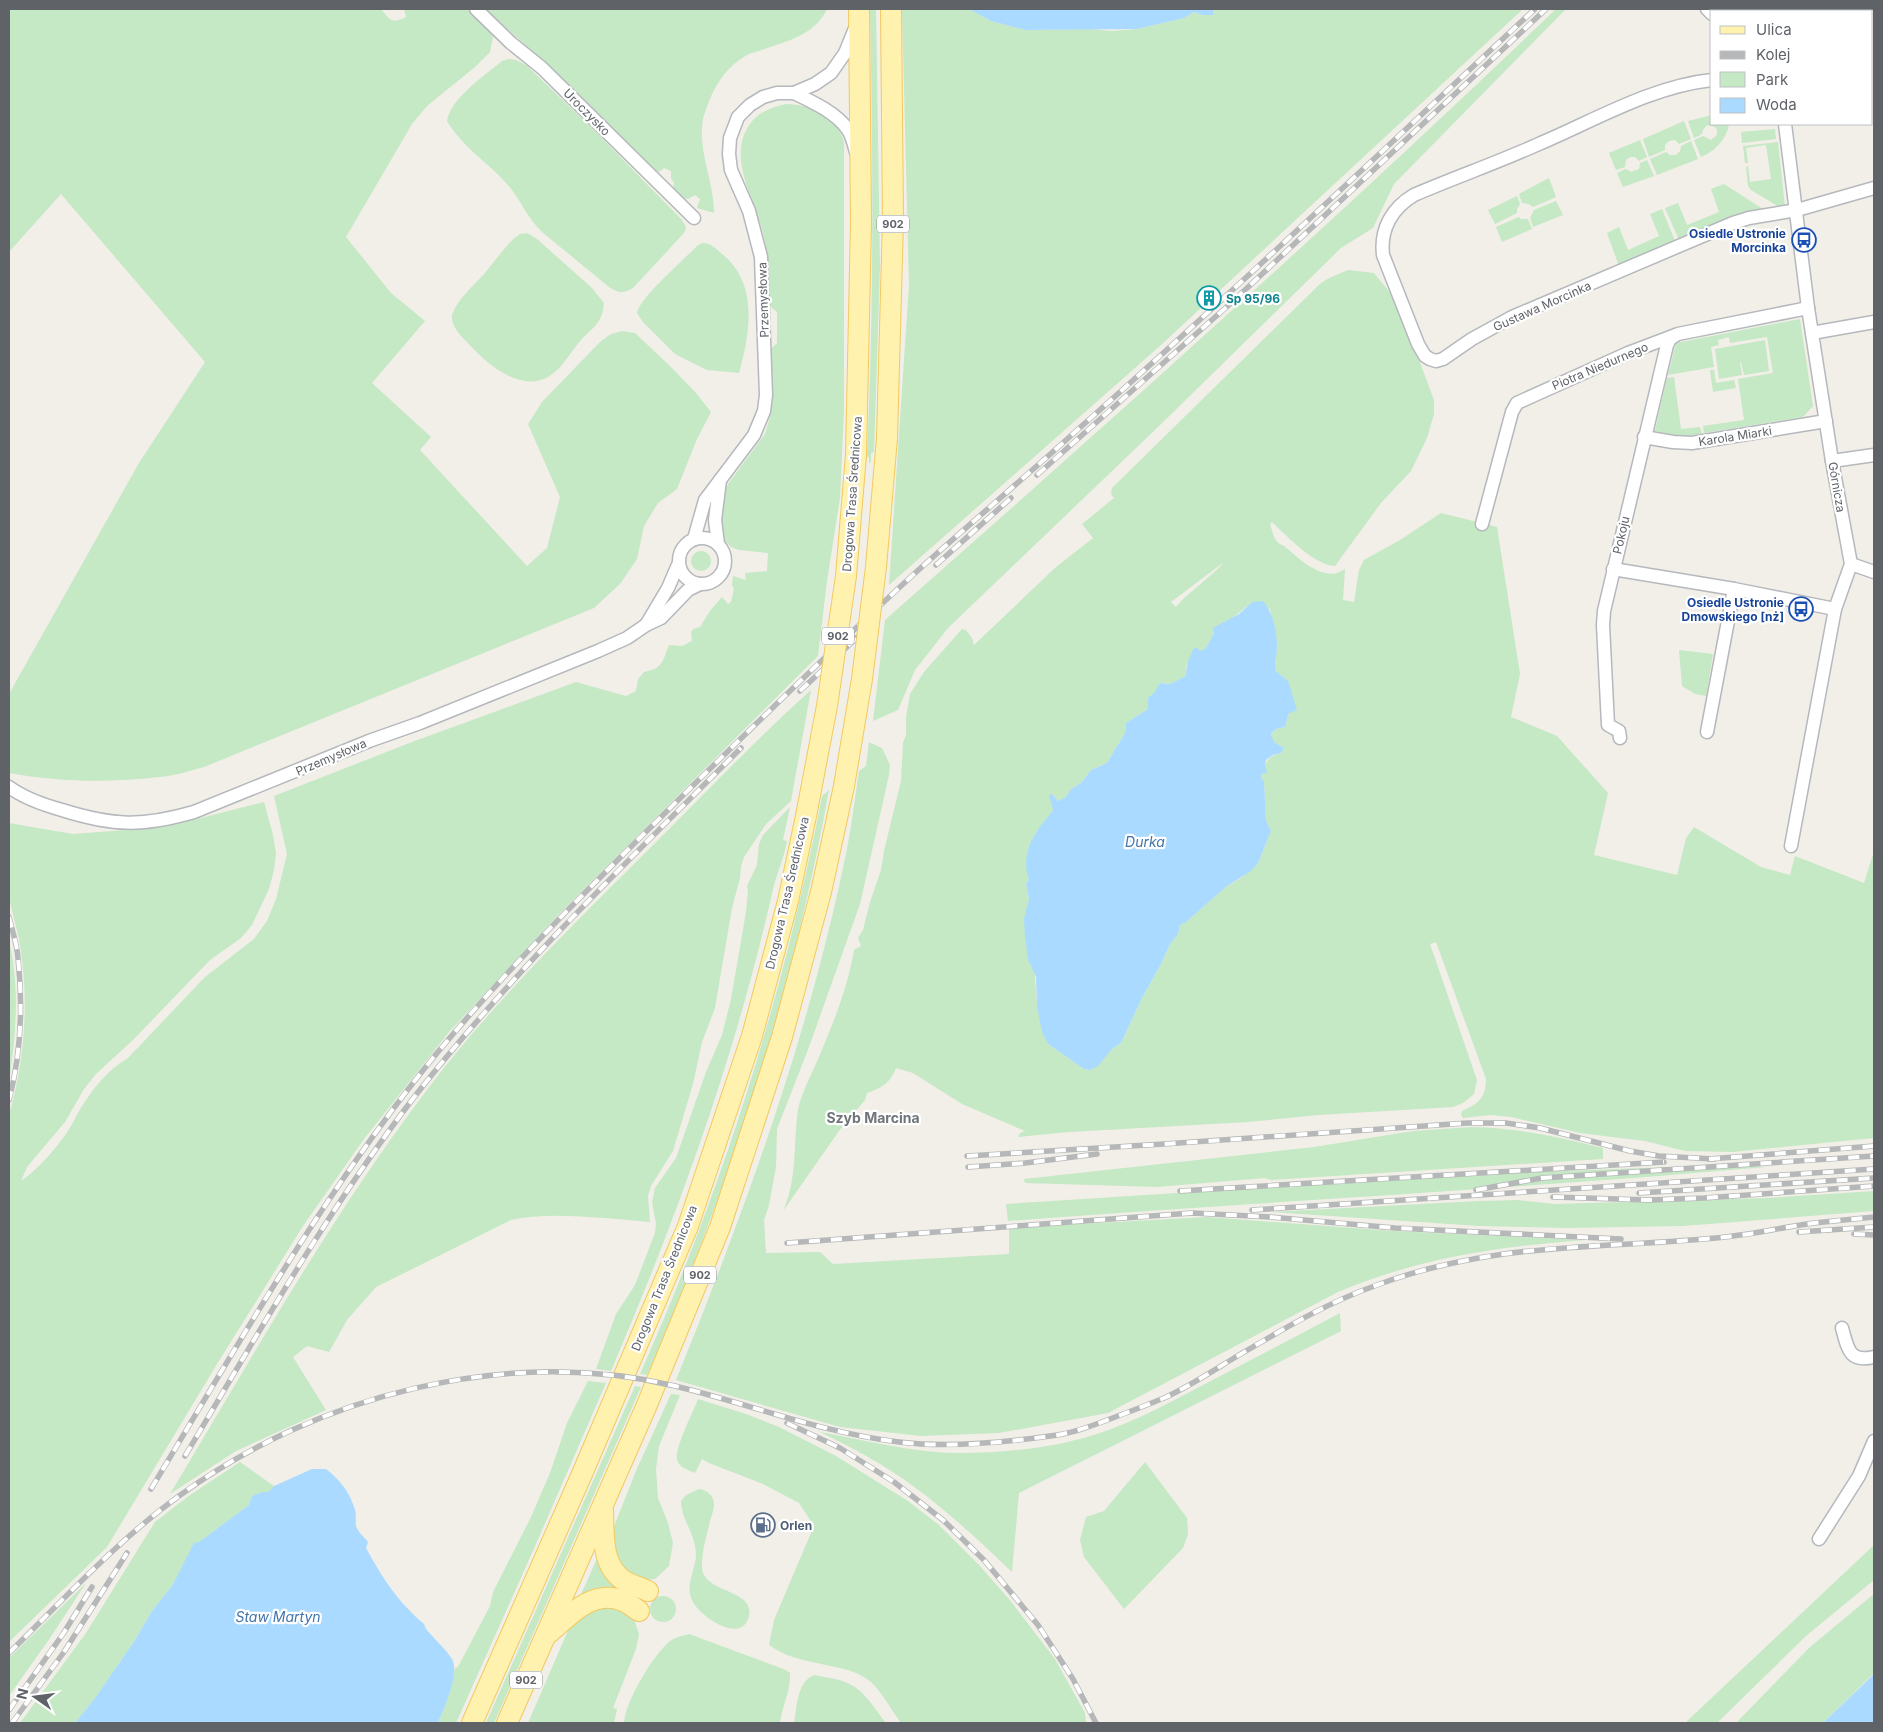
<svg xmlns="http://www.w3.org/2000/svg" width="1883" height="1732" font-family="Inter,sans-serif">
	<rect width="100%" height="100%" fill="#f1efe8"/>
	<g fill="#c5e8c5" fill-rule="evenodd">
		<path d="M9 9H381C391 21 392 24 406 17L404 9H469L489 29 493 37 490 52 475 67 427 106 412 124 346 237 391 293 425 321 372 383 431 437 420 450 527 566 547 548 560 497 528 424 542 402 600 342 611 334 622 331 635 333 671 367 696 393 711 412 697 439 677 489 658 503 644 526 637 559 620 584 594 608 204 767C189 771 174 776 159 777 108 783 58 782 9 773V694L139 463 205 362 61 194 9 252Z"/>
		<path d="M486 9H827C815 35 787 41 762 50 756 52 749 53 744 57 729 66 720 78 712 94 708 104 703 115 702 126 700 158 714 182 714 213L697 208 700 199 695 195 688 199 679 197 673 190 674 183 671 178V171L664 168 659 172 654 171 551 69Z"/>
		<path d="M870 9H876L880 266 874 452 871 453V462L869 463V458L867 456C874 307 873 158 870 9Z"/>
		<polygon points="902,9 969,9 991,21 1025,30 1090,29 1112,31 1137,29 1184,18 1194,12 1203,15 1213,15 1213,9 1523,9 1161,345 889,585 909,285"/>
		<path d="M1556 9H1566L1394 184 1373 228 1341 248 1157 428 948 628 915 670 898 710 873 721 885 620C1112 420 1338 218 1556 9Z"/>
		<path d="M509 59 516 60 526 65 593 129 682 220 686 227 684 233 633 288C623 294 619 293 609 287L542 232C527 218 521 200 508 185 489 163 463 148 447 121 451 98 484 76 502 61Z"/>
		<path d="M786 104C811 105 837 115 844 142V410L840 498 827 581 818 656 559 914 449 1032 364 1139 303 1226 217 1364 107 1547 9 1642V1115C24 1063 29 1006 21 952 19 933 12 915 9 896 6 873 9 846 9 823L73 834 165 827 264 802 273 835 276 853 274 870 269 889 252 925 241 938 210 960 134 1039 96 1074 84 1089 65 1122 27 1167 21 1181C39 1168 55 1150 68 1131 72 1125 75 1118 79 1111 91 1091 107 1070 128 1058L205 977 254 939 267 921 276 899 287 854 274 796 412 742 576 682 626 696 636 691 638 679 644 672C663 669 663 660 669 645L682 646 692 641 691 632 693 629 700 627 710 611 722 597 728 604 731 602 734 589 732 585 733 576 746 580 745 573 767 571 768 553 739 550 731 547 723 539 720 530 724 494 728 484 765 434 770 417 773 396 771 349 777 343V312L770 306C770 282 769 260 764 237 757 202 727 161 748 127 757 112 770 108 786 104Z"/>
		<path d="M1712 115V124H1729C1727 139 1714 152 1701 157L1694 140 1703 136 1711 140 1717 135V130L1715 127 1707 125 1703 130 1702 134 1694 138 1688 121Z"/>
		<polygon points="1684,121 1691,139 1679,144 1675,140 1669,141 1665,145 1665,150 1649,157 1643,139"/>
		<polygon points="1775,129 1776,139 1742,143 1741,132"/>
		<polygon points="1640,140 1647,157 1639,161 1635,157 1630,157 1626,160 1625,167 1616,170 1609,153"/>
		<polygon points="1691,141 1698,159 1657,175 1650,159 1666,152 1670,155 1676,155 1680,151 1681,146"/>
		<polygon points="1778,142 1785,207 1781,208 1751,190 1748,186 1746,167 1748,166 1750,182 1771,179 1766,145 1746,148 1748,163 1745,163 1743,146"/>
		<polygon points="1647,160 1654,176 1623,187 1617,173 1626,169 1631,172 1639,169 1640,163"/>
		<polygon points="1549,178 1556,197 1533,207 1529,204 1522,203 1519,194"/>
		<polygon points="1724,184 1763,209 1679,240 1665,208 1678,203 1687,225 1719,212 1711,189"/>
		<polygon points="1517,196 1520,204 1517,209 1517,213 1495,224 1488,210"/>
		<polygon points="1556,201 1563,215 1533,227 1530,218 1534,210"/>
		<polygon points="1662,209 1675,241 1619,266 1607,233 1619,227 1628,250 1659,236 1650,214"/>
		<polygon points="1519,217 1521,219 1528,219 1532,229 1502,242 1496,227"/>
		<path d="M527 233 537 239 592 288 604 303C602 324 594 326 581 340 571 351 562 369 548 377 519 393 485 362 467 342 461 336 451 326 452 316 456 301 473 286 484 274 492 265 510 239 520 234 520 234 526 233 527 233Z"/>
		<path d="M703 243C711 243 716 249 722 254 759 284 750 333 739 373L707 370 675 354 643 322 637 313C640 297 685 259 698 245Z"/>
		<path d="M1348 270 1374 273 1397 301 1434 400V414L1427 438 1411 471 1381 503 1335 566C1314 565 1288 537 1272 522L1270 524C1273 533 1274 543 1284 546 1300 559 1324 584 1345 569L1343 600 1354 602 1359 570 1364 560 1400 540 1441 513 1497 527 1520 674 1511 717 1557 736 1608 793 1594 855 1677 875 1686 838 1694 827 1761 867 1790 875 1795 856 1864 883 1874 851V1138L1733 1152 1685 1151 1645 1141 1580 1133 1511 1117 1491 1115 1463 1118 1461 1115 1462 1111C1478 1104 1486 1098 1486 1079L1436 942 1430 944 1477 1080 1474 1094 1463 1103 1453 1107 1319 1115 1248 1122 1069 1132 1018 1137 1020 1133 1025 1131 962 1104 913 1073 896 1068C890 1083 882 1088 867 1093L865 1100 839 1131 783 1211C795 1184 794 1157 796 1128 797 1120 797 1113 799 1105 804 1087 814 1070 821 1052 835 1019 848 986 854 950L861 946 858 938 863 930 870 902 881 870 884 851 901 781 903 743 906 735V717L910 694 924 672 962 629 966 630 972 638 974 645 1056 567 1093 538 1082 524 1114 498 1111 494 1112 488 1320 284 1327 279ZM1224 562C1212 577 1189 591 1176 607L1171 602ZM1252 602 1270 609 1277 648 1275 665 1276 671 1288 681 1289 713 1285 727 1276 729 1271 735 1274 742 1284 748 1281 753C1267 756 1264 765 1261 779L1264 782 1266 820 1271 831 1258 863 1241 878 1227 886 1186 922 1180 925 1178 934 1170 944 1161 964 1142 998 1121 1043 1112 1049 1098 1065 1090 1070 1084 1069 1048 1044 1037 1005 1029 899 1026 884 1029 879 1036 832 1047 820 1053 810 1052 794 1058 801 1066 797 1071 789 1081 783 1091 770 1107 763 1125 733 1126 723 1148 709 1160 683 1170 684 1186 676V666L1206 648 1214 633Z"/>
		<polygon points="1800,319 1813,406 1803,417 1704,433 1703,426 1744,420 1738,379 1773,373 1767,337 1730,343 1729,337 1718,340 1719,345 1711,347 1714,367 1668,375 1676,343"/>
		<polygon points="1765,340 1769,371 1744,375 1741,362 1740,362 1742,375 1719,379 1715,349"/>
		<polygon points="1710,370 1714,370 1716,383 1734,380 1736,388 1713,392"/>
		<polygon points="1674,377 1681,429 1700,427 1702,434 1682,437 1655,431 1667,378"/>
		<circle cx="701" cy="561" r="10"/>
		<polygon points="1679,650 1713,654 1706,696 1695,694 1682,686"/>
		<path d="M811 690 791 801 766 824 744 857 741 866 740 878 732 908 715 1008 702 1042 693 1084 673 1151 651 1186 648 1196 650 1222C608 1219 552 1211 511 1220L376 1287 347 1320 329 1352 307 1346 293 1357 326 1410 236 1451 170 1494C253 1356 332 1214 430 1086 494 1002 570 928 644 854 700 799 753 742 811 690Z"/>
		<path d="M869 742 882 748 890 765 889 775 860 904 809 1047 777 1129 776 1167 769 1205 764 1220 766 1253 820 1252 833 1264 1009 1254V1228L1207 1217 1393 1231 1584 1240C1497 1247 1418 1258 1338 1292L1108 1413 999 1433 921 1436 840 1427 676 1380C746 1208 810 1032 847 849 852 823 855 797 859 771L866 766Z"/>
		<path d="M829 790C793 991 729 1189 647 1375L640 1374C722 1190 784 995 822 796Z"/>
		<path d="M790 807 783 840 787 841C784 858 777 873 773 889 736 1055 678 1214 611 1371L596 1369 616 1314 635 1285 655 1233 656 1224 652 1202 655 1188 676 1158 706 1072 722 1035 731 999 746 912 748 890 747 886 757 865 759 844 763 835Z"/>
		<path d="M9 941C20 987 16 1035 9 1082Z"/>
		<path d="M1472 1127C1517 1128 1560 1137 1603 1148V1159L1271 1180 1265 1178 1157 1187 1025 1183 1024 1179 1314 1147 1413 1131Z"/>
		<path d="M1723 1165 1767 1167C1514 1189 1261 1202 1008 1221L1006 1204 1460 1175Z"/>
		<polygon points="1874,1191 1874,1211 1683,1226 1566,1228 1479,1226 1271,1212 1479,1201 1518,1200 1554,1204 1768,1198"/>
		<path d="M1340 1313 1341 1331 1019 1493 1012 1572C968 1530 922 1487 868 1457 853 1448 836 1440 820 1432 866 1440 912 1453 959 1453 1004 1453 1054 1448 1097 1434 1134 1422 1169 1403 1203 1385 1249 1361 1295 1337 1340 1313Z"/>
		<polygon points="588,1381 606,1383 536,1544 456,1723 438,1723 449,1695 455,1668 458,1667 490,1606 493,1592 531,1517 550,1473 567,1423"/>
		<polygon points="635,1386 641,1387 494,1723 486,1723"/>
		<polygon points="671,1394 680,1395 659,1446 656,1469 658,1498 668,1523 673,1543 669,1566 655,1579 642,1580 632,1578 616,1562 613,1529 636,1471"/>
		<path d="M698 1399 746 1414 779 1427 836 1456 908 1501 939 1525 979 1565 1009 1599 1055 1659 1085 1713 1086 1723H901C892 1711 882 1692 871 1682 847 1661 800 1668 769 1645L774 1620 814 1526 799 1503 763 1484 709 1463 702 1459 695 1473C688 1470 678 1467 677 1459 674 1450 694 1410 698 1399Z"/>
		<polygon points="240,1462 274,1486 269,1493 252,1496 249,1505 199,1542 194,1544 172,1586 152,1611 135,1640 95,1698 75,1723 20,1723 86,1633 155,1522 190,1495"/>
		<polygon points="1145,1462 1187,1518 1188,1534 1183,1548 1124,1609 1084,1557 1080,1540 1086,1517 1104,1511"/>
		<path d="M699 1489C707 1490 714 1496 714 1504 714 1511 710 1519 709 1526 705 1540 702 1553 702 1567 703 1595 759 1588 748 1619 739 1644 698 1615 692 1600 685 1585 695 1571 696 1556 696 1533 681 1520 681 1501L686 1495Z"/>
		<polygon points="1874,1545 1874,1580 1806,1636 1717,1723 1685,1723"/>
		<polygon points="599,1554 624,1589 579,1599"/>
		<polygon points="86,1583 50,1638 9,1696 9,1658"/>
		<polygon points="1874,1594 1874,1673 1823,1723 1736,1723 1810,1647"/>
		<circle cx="663" cy="1609" r="13"/>
		<polygon points="617,1605 632,1614 639,1634 636,1649 613,1708 617,1709 614,1723 528,1723 570,1626 585,1610"/>
		<path d="M689 1634 786 1670 790 1673C791 1690 782 1706 780 1723H624C625 1702 653 1655 670 1641 676 1637 682 1636 689 1634Z"/>
		<path d="M815 1675C825 1678 836 1678 845 1682 864 1689 874 1708 886 1723H794C797 1707 797 1680 815 1675Z"/>
	</g>
	<g fill="#aadaff">
		<polygon points="969,9 1213,9 1213,15 1203,15 1194,12 1184,18 1137,29 1025,30 991,21"/>
		<path d="M1263 601C1273 612 1277 632 1277 647 1277 655 1274 663 1276 671L1288 681 1297 710 1289 713 1285 727 1276 729 1271 734 1274 742 1284 748 1281 753 1273 755 1266 760 1265 766 1267 773 1262 774 1261 778 1264 781 1266 820 1271 831 1258 863 1251 871 1227 886 1186 922 1180 925 1178 934 1170 944 1161 964 1142 998 1121 1043 1112 1049 1098 1066 1090 1070 1084 1069 1048 1044 1042 1032 1037 1006 1036 977 1028 959 1025 937 1024 919 1029 899 1026 884 1029 879C1023 865 1027 846 1036 833 1040 825 1048 818 1053 810L1049 795 1052 794 1058 801 1066 797 1071 789 1081 783 1091 770 1107 763 1125 733 1126 723 1148 709V698L1154 693 1160 683 1170 684 1186 676C1186 665 1189 657 1195 647L1201 651 1206 648 1214 633 1213 628 1239 614 1252 602Z"/>
		<path d="M312 1469H326C339 1479 349 1491 354 1507 357 1513 355 1520 356 1526 358 1532 364 1537 368 1542L366 1548C383 1579 397 1601 424 1624L426 1629C434 1639 445 1648 452 1659 460 1674 444 1708 438 1723H75L95 1698 135 1640 152 1611 172 1586 194 1543 199 1542 249 1505 252 1496 263 1492H269L274 1486Z"/>
		<polygon points="1874,1673 1874,1723 1823,1723 1872,1676"/>
	</g>
	<g fill="none" stroke-linecap="round" stroke-linejoin="round">
		<g stroke="#b5b8bc" stroke-width="15">
			<g id="street">
				<polyline points="476,9 511,43 542,68 694,218"/>
				<polyline points="1707,9 1712,14"/>
				<polyline points="1771,9 1772,11"/>
				<path d="M1712 80C1653 86 1595 120 1541 143 1499 162 1456 177 1414 195 1392 208 1380 229 1383 255L1418 344 1425 356 1430 359 1436 361 1443 359 1472 339 1512 317 1733 223 1749 218 1797 210 1874 188"/>
				<path d="M794 93C811 101 837 113 848 130 852 136 854 145 856 152"/>
				<polyline points="1785,124 1808,308 1832,461 1851,564 1835,609 1791,846"/>
				<polyline points="1812,333 1874,322"/>
				<polyline points="1644,437 1673,442 1692,443 1826,421"/>
				<polyline points="1832,461 1874,455"/>
				<polyline points="1482,524 1512,412 1517,403 1628,353 1678,334 1808,308"/>
				<circle cx="702" cy="561" r="23"/>
				<polyline points="694,539 705,500 754,435 764,411 766,395 761,257 749,211 731,170 729,154 730,138 738,117 750,105 763,97 777,93 794,93 815,84 831,73 845,53 856,26"/>
				<polyline points="718,544 715,520 720,480"/>
				<polyline points="1851,564 1874,572"/>
				<polyline points="1613,569 1734,589 1835,609"/>
				<polyline points="646,625 668,588 678,565"/>
				<polyline points="1707,732 1734,589"/>
				<polyline points="1620,738 1619,731 1608,725 1603,625 1604,611 1667,345 1670,339 1676,335"/>
				<path d="M9 787C24 798 44 805 62 810 113 826 142 827 194 812L369 741 420 723 598 651 627 638 646 625 661 618 688 590 700 584"/>
				<path d="M1842 1328C1848 1349 1849 1363 1874 1357"/>
				<polyline points="1819,1539 1859,1476 1874,1441"/>
			</g>
		</g>
		<g stroke="#f2c960" stroke-width="22">
			<g id="primary">
				<polyline points="887,438 893,220 891,9"/>
				<polyline points="856,455 861,223 859,9"/>
				<path d="M603 1511C604 1534 601 1565 623 1580 630 1585 640 1587 648 1591"/>
				<path d="M549 1633C569 1616 593 1588 623 1601 629 1603 634 1608 639 1611"/>
				<polyline points="472,1723 582,1474 688,1226 752,1036 788,901 806,816"/>
				<polyline points="507,1723 646,1407 720,1227 782,1037 821,892 844,786"/>
			</g>
		</g>
		<use href="#street" stroke="#fff" stroke-width="12"/>
		<use href="#primary" stroke="#fff2af" stroke-width="20"/>
		<g stroke="#b6b7b8" stroke-width="5.5">
			<g id="rail">
				<polyline points="1037,475 1231,303 1546,9"/>
				<polyline points="936,565 1011,498"/>
				<polyline points="800,691 864,631"/>
				<path d="M9 917C12 930 17 944 18 958 23 1005 21 1054 9 1100"/>
				<polyline points="967,1156 1164,1144 1467,1123 1506,1123 1540,1128 1630,1151 1659,1156 1714,1159"/>
				<polyline points="1709,1159 1874,1146"/>
				<polyline points="968,1167 1025,1163 1097,1154"/>
				<polyline points="1476,1190 1542,1178 1874,1156"/>
				<polyline points="1180,1191 1664,1162"/>
				<polyline points="1639,1193 1874,1178"/>
				<polyline points="1553,1197 1649,1200 1704,1198 1874,1186"/>
				<polyline points="1252,1210 1874,1169"/>
				<polyline points="1799,1232 1874,1227"/>
				<polyline points="1854,1234 1874,1235"/>
				<polyline points="787,1243 1192,1213 1270,1217 1395,1228 1621,1239"/>
				<polyline points="787,1423 840,1448 894,1482 943,1520 984,1560 1038,1625 1073,1679 1096,1723"/>
				<path d="M185 1456C258 1334 328 1209 415 1096 513 971 629 860 741 748"/>
				<path d="M151 1489C241 1340 326 1188 437 1053 507 969 585 892 663 815 745 734 828 653 914 574 967 526 1022 480 1075 432 1231 294 1382 151 1535 9"/>
				<path d="M9 1653C63 1600 118 1540 179 1496 317 1395 506 1346 675 1386 750 1404 822 1433 899 1442 948 1448 1001 1443 1050 1436 1077 1433 1101 1422 1126 1413 1139 1408 1152 1403 1164 1398 1188 1387 1211 1372 1234 1358 1280 1331 1326 1303 1377 1285 1417 1270 1461 1260 1504 1254 1577 1244 1651 1245 1725 1237 1755 1234 1784 1227 1814 1223 1834 1221 1854 1219 1874 1217"/>
				<polyline points="9,1710 63,1634 92,1587"/>
				<polyline points="12,1723 64,1652 127,1553"/>
			</g>
		</g>
		<use href="#rail" stroke="#fff" stroke-width="4" stroke-dasharray="11" stroke-linecap="butt"/>
		<g stroke="#f2c960" stroke-width="22" stroke-linecap="butt">
			<g id="primary-bridge">
				<polyline points="844,786 862,679 876,567 887,438"/>
				<polyline points="806,816 827,706 846,576 856,455"/>
			</g>
		</g>
		<use href="#primary-bridge" stroke="#fff2af" stroke-width="20"/>
	</g>
	<defs>
		<g id="bus-ring" transform="scale(1.25)"><circle r="9.5" fill="#fff" stroke="#1a4fb4" stroke-width="1.5"/><path d="M-5-6H5V4H4V6H2V4H-2V6H-4V4H-5ZM-3.5-4V0h7V-4ZM-3.5 1.2v1.5H-2V1.2ZM2 1.2v1.5H3.5V1.2Z" fill="#1a4fb4"/></g>
		<g id="building-ring" transform="scale(1.25)"><circle r="9.5" fill="#fff" stroke="#0f9aa8" stroke-width="1.5"/><path d="M-4-6H4V6H1V3H-1V6H-4ZM-2.5-4.3h1.7v1.8h-1.7ZM.8-4.3h1.7v1.8H.8ZM-2.5-1h1.7V.8h-1.7ZM.8-1h1.7V.8H.8Z" fill="#0f9aa8"/></g>
		<g id="fuel-ring" transform="scale(1.25)"><circle r="9.5" fill="#fff" stroke="#5c6f8a" stroke-width="1.5"/><path d="M-5.5-6h7V0h2V4h1.3V-2.5L3-4.5l.8-.8L6-3V5H2.5V1h-1V6h-7ZM-4.2-4.7v3.2H.2V-4.7Z" fill="#5c6f8a"/></g>
	</defs>
	<g fill-rule="evenodd">
		<use href="#bus-ring" x="1804" y="240"/>
		<use href="#building-ring" x="1209" y="298"/>
		<use href="#bus-ring" x="1801" y="609"/>
		<use href="#fuel-ring" x="763" y="1525"/>
	</g>
	<g text-anchor="middle" dominant-baseline="central" stroke-width="4.5" stroke-linejoin="round" paint-order="stroke">
		<g fill="#fff" stroke="#8f9295" stroke-width="1">
			<rect x="877" y="215.5" width="32" height="17" rx="4"/>
			<rect x="822" y="627.5" width="32" height="17" rx="4"/>
			<rect x="684" y="1266.5" width="32" height="17" rx="4"/>
			<rect x="510" y="1671.5" width="32" height="17" rx="4"/>
		</g>
		<g font-size="11" font-weight="bold" fill="#5f6368">
			<text x="893" y="224">902</text>
			<text x="838" y="636">902</text>
			<text x="700" y="1275">902</text>
			<text x="526" y="1680">902</text>
		</g>
		<g font-size="12" fill="#5f6368" stroke="#fff">
			<text transform="translate(587 112) rotate(45)">Uroczysko</text>
			<text transform="translate(763 300) rotate(-92)">Przemysłowa</text>
			<text transform="translate(1542 306) rotate(-24)">Gustawa Morcinka</text>
			<text transform="translate(1600 366) rotate(-23)">Piotra Niedurnego</text>
			<text transform="translate(1735 436) rotate(-9)">Karola Miarki</text>
			<text transform="translate(1837 487) rotate(80)">Górnicza</text>
			<text transform="translate(852 494) rotate(-86)">Drogowa Trasa Średnicowa</text>
			<text transform="translate(1621 535) rotate(-77)">Pokoju</text>
			<text transform="translate(331 757) rotate(-23)">Przemysłowa</text>
			<text transform="translate(787 893) rotate(-77)">Drogowa Trasa Średnicowa</text>
			<text transform="translate(664 1278) rotate(-68)">Drogowa Trasa Średnicowa</text>
		</g>
		<g font-size="12" font-weight="bold" fill="#164399" stroke="#fff" text-anchor="end">
			<text x="1786" y="233">Osiedle Ustronie<tspan x="1786" dy="14">Morcinka</tspan></text>
			<text x="1784" y="602">Osiedle Ustronie<tspan x="1784" dy="14">Dmowskiego [nż]</tspan></text>
		</g>
		<g font-size="12" font-weight="bold" fill="#0d838f" stroke="#fff" text-anchor="start">
			<text x="1226" y="298">Sp 95/96</text>
		</g>
		<g font-size="12" font-weight="bold" fill="#4e5e75" stroke="#fff" text-anchor="start">
			<text x="780" y="1525">Orlen</text>
		</g>
		<g font-size="14" font-style="italic" fill="#4174aa" stroke="#fff">
			<text x="1145" y="841">Durka</text>
			<text x="278" y="1616">Staw Martyn</text>
		</g>
		<g font-size="14" font-weight="bold" fill="#70757a" stroke="#fff">
			<text x="873" y="1117">Szyb Marcina</text>
		</g>
	</g>
	<rect width="1883" height="1732" fill="none" stroke="#5f6368" stroke-width="20"/>
	<rect x="1710" y="10" width="162" height="115" fill="#ffffff" stroke="#bfc1c3"/>
	<rect x="1720" y="26" width="25" height="8" fill="#fff2af" stroke="#bfc1c3"/>
	<text x="1756" y="35" font-size="15" fill="#5f6368">Ulica</text>
	<rect x="1720" y="51" width="25" height="8" fill="#b6b7b8" stroke="#bfc1c3"/>
	<text x="1756" y="60" font-size="15" fill="#5f6368">Kolej</text>
	<rect x="1720" y="72" width="25" height="15" fill="#c5e8c5" stroke="#bfc1c3"/>
	<text x="1756" y="85" font-size="15" fill="#5f6368">Park</text>
	<rect x="1720" y="98" width="25" height="15" fill="#aadaff" stroke="#bfc1c3"/>
	<text x="1756" y="110" font-size="15" fill="#5f6368">Woda</text>
	<g transform="translate(35 1697) rotate(284)" stroke="#ffffff" stroke-width="4" paint-order="stroke">
	<path d="M0-4L9 19L0 12L-9 19Z" fill="#5f6368"/>
	<text y="-8" font-size="14" font-weight="bold" text-anchor="middle" fill="#5f6368">N</text>
	</g>
</svg>
